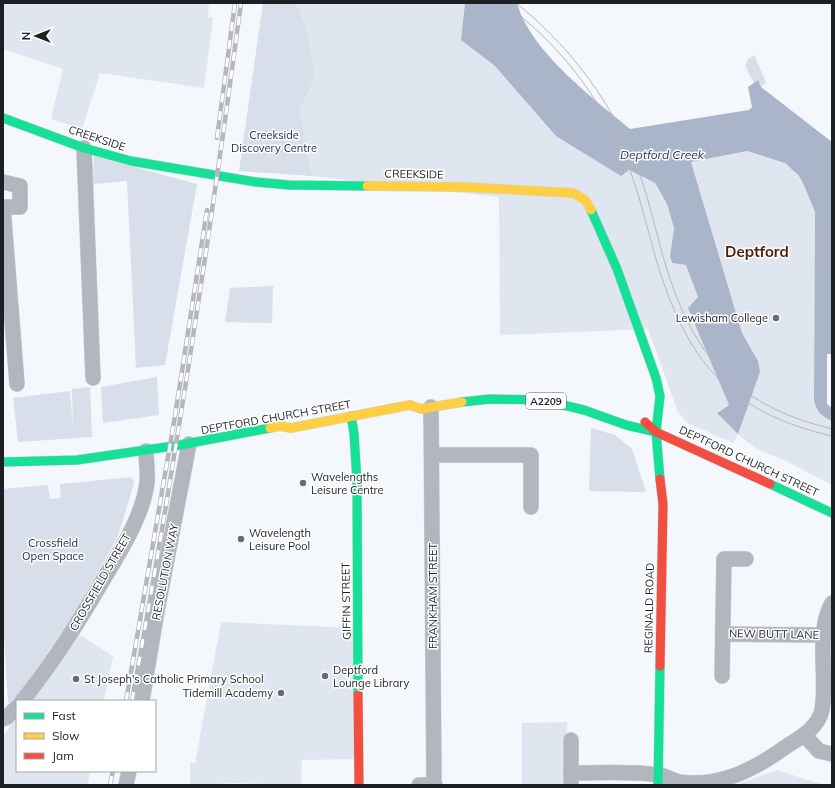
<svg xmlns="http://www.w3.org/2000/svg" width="835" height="788" font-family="Mulish,sans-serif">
	<rect width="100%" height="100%" fill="#f4f7fb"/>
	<g fill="#e0e6ef">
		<polygon points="3,3 209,3 208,17 213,18 204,88 100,73 82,129 51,119 63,69 3,49"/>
		<polygon points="296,3 465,3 461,40 495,66 556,136 655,183 667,204 674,228 670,256 671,263 686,265 698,297 688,308 729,405 717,412 738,434 758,361 742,333 691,162 747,151 785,163 792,169 803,183 815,212 814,400 832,413 832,485 786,461 755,448 738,434 733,443 687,423 678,412 648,329 500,335 499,197 312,176 300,111 315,76 306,26"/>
		<polygon points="221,622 354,628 354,759 302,760 301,785 224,785 268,782 190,785 190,763 195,763"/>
		<polygon points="77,633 113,656 104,701 28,701"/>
		<polygon points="17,717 17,771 90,771 88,785 3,785 3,736"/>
		<polygon points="567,722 566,783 594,785 522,785 522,723"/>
		<polygon points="777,770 824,785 735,785"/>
	</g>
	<g fill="#d8dfea">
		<polygon points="263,3 296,3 306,26 315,76 300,111 312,176 239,171"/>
		<polygon points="754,55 766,82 761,87 758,81 754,83 745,66 748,59"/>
		<polygon points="94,156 197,184 165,365 136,368 127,181 93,184"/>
		<polygon points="273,286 272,323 225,322 230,288"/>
		<polygon points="157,377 159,415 103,423 101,387"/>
		<polygon points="90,387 92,437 18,442 13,398 70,391 73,427 72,389"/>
		<polygon points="591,428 615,435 632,449 646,492 589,491"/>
		<polygon points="131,477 133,479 134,483 118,536 77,609 29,680 11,703 8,702 3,619 3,489 48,485 50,499 61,498 60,484"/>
	</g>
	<path fill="#abb5c9" d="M465 3H517C530 51 593 98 630 129L749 110 752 107 748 87 758 80 761 87 832 142V354H827V404L832 408V421C821 416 817 412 814 400L815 212 803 183 798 175 785 163 747 151 691 162 742 333 758 361 760 372 738 434 717 413 729 405 688 308 698 297 686 265 672 263 670 256 674 228 667 204 655 183 629 170 621 176 556 136 495 66 461 40Z"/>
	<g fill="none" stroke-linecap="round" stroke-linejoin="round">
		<g stroke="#d2d4d8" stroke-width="16">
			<g id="street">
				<polyline points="84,148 93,378"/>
				<polyline points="3,182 20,186 20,207 3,207"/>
				<polyline points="3,207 17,384"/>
				<polyline points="431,407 434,785"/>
				<polyline points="432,455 531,455 531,507"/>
				<polyline points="723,634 824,635"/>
				<polyline points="722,676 724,559 746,559"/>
				<path d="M22 701C51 666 76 626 99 587 117 556 143 518 147 482 148 472 146 461 146 451"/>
				<polyline points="142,701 157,611 189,444"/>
				<polyline points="3,719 6,718 17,707"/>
				<polyline points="804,735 819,751 832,754"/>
				<path d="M571 773C600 773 630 771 659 775 666 776 672 780 679 782 720 788 755 769 787 746 801 737 818 728 822 710 828 678 815 632 832 603"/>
				<polyline points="126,785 129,771"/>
				<polyline points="419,785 435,785"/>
				<polyline points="571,785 571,740"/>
			</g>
		</g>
		<g stroke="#d2d4d8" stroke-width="10">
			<g id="fast">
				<polyline points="3,118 84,148 131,161 256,182 289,185 367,186"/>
				<polyline points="591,210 617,269 656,378 660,396 656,432 660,479"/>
				<polyline points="462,402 490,399 542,400 584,410 626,425 656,432"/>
				<polyline points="351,416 354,433 357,482 358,695"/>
				<polyline points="3,462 77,460 180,445 270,428"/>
				<polyline points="770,484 832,513"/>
				<polyline points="658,785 660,666"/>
			</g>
		</g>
		<g stroke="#d2d4d8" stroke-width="10">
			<g id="slow">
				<polyline points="367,186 463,187 573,193 585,200 591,210"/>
				<polyline points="270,428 280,426 291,428 410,405 421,409 462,402"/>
			</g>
		</g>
		<g stroke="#d2d4d8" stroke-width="10">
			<g id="jam">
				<polyline points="645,422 656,432 770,484"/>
				<polyline points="660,479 663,504 660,666"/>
				<polyline points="358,695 359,785"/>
			</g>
		</g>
		<use href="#street" stroke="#b2b6bf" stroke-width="15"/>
		<use href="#fast" stroke="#16e098" stroke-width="9"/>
		<use href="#slow" stroke="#ffcf43" stroke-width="9"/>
		<use href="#jam" stroke="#f24e42" stroke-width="9"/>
		<g stroke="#b4b7be" stroke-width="1">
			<path d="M503 3C557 41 598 94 624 155 638 188 646 224 656 259 686 359 727 412 832 436"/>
			<path d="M516 3C566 43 605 93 631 152 645 184 653 219 662 253 690 351 730 404 832 429"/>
		</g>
		<g stroke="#b4b7be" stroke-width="4.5">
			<g id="rail">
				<polyline points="217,138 235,3"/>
				<polyline points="126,701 175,416 207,210"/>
				<path d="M132 701C174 469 210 237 241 3"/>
				<polyline points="110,785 113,771"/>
			</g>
		</g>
		<use href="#rail" stroke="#fff" stroke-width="3" stroke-dasharray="9" stroke-linecap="butt"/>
	</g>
	<g fill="#686b6f" stroke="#fff" stroke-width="1.5">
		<circle cx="776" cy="318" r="4"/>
		<circle cx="303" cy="483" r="4"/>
		<circle cx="241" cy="539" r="4"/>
		<circle cx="325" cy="676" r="4"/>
		<circle cx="76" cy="679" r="4"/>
		<circle cx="281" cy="693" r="4"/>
	</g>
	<g text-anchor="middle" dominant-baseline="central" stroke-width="3" stroke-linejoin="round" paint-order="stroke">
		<rect fill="#fff" stroke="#606266" stroke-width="1" x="526" y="393" width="40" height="16" rx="3"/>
		<g font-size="10" font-weight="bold" fill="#1c1f24">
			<text x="546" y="401">A2209</text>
		</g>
		<g font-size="11" fill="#19294e" stroke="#fff">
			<text x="274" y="135">Creekside<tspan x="274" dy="13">Discovery Centre</tspan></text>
			<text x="53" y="543">Crossfield<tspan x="53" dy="13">Open Space</tspan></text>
		</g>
		<g font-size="11" fill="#1c1f24" stroke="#fff">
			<text transform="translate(97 138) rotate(18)">CREEKSIDE</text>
			<text transform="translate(414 174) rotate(1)">CREEKSIDE</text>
			<text transform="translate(276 417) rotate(-10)">DEPTFORD CHURCH STREET</text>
			<text transform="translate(749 461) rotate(25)">DEPTFORD CHURCH STREET</text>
			<text transform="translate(165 572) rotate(-79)">RESOLUTION WAY</text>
			<text transform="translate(100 582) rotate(-60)">CROSSFIELD STREET</text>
			<text transform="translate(433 596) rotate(-90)">FRANKHAM STREET</text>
			<text transform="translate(346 601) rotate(-91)">GIFFIN STREET</text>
			<text transform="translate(649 608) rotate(-89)">REGINALD ROAD</text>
			<text transform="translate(774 634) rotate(1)">NEW BUTT LANE</text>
		</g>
		<g font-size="11" fill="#1c1f24" stroke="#fff" text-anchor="start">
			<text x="768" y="318" text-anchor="end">Lewisham College</text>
			<text x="311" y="477">Wavelengths<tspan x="311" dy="13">Leisure Centre</tspan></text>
			<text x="249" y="533">Wavelength<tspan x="249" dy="13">Leisure Pool</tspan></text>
			<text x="333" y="670">Deptford<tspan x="333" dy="13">Lounge Library</tspan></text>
			<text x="84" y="679">St Joseph's Catholic Primary School</text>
			<text x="273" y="693" text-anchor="end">Tidemill Academy</text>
		</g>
		<g font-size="12" font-style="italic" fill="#223359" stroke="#fff">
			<text x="662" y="154">Deptford Creek</text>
		</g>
		<g font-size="15" font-weight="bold" fill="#4e1e05" stroke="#fff">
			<text x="757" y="251">Deptford</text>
		</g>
	</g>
	<rect width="835" height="788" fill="none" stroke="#1c1f24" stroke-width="8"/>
	<rect x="16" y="700" width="140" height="72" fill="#ffffff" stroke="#a4a5a7"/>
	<rect x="24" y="713" width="20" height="6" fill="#16e098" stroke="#a4a5a7"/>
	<text x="52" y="720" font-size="12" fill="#1c1f24">Fast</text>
	<rect x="24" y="733" width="20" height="6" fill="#ffcf43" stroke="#a4a5a7"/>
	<text x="52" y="740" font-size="12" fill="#1c1f24">Slow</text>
	<rect x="24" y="753" width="20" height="6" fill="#f24e42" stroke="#a4a5a7"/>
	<text x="52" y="760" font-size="12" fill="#1c1f24">Jam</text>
	<g transform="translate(36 36) rotate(270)" stroke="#ffffff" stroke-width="3" paint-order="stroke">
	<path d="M0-3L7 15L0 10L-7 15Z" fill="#1c1f24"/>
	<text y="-6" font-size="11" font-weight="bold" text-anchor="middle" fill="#1c1f24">N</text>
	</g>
</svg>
